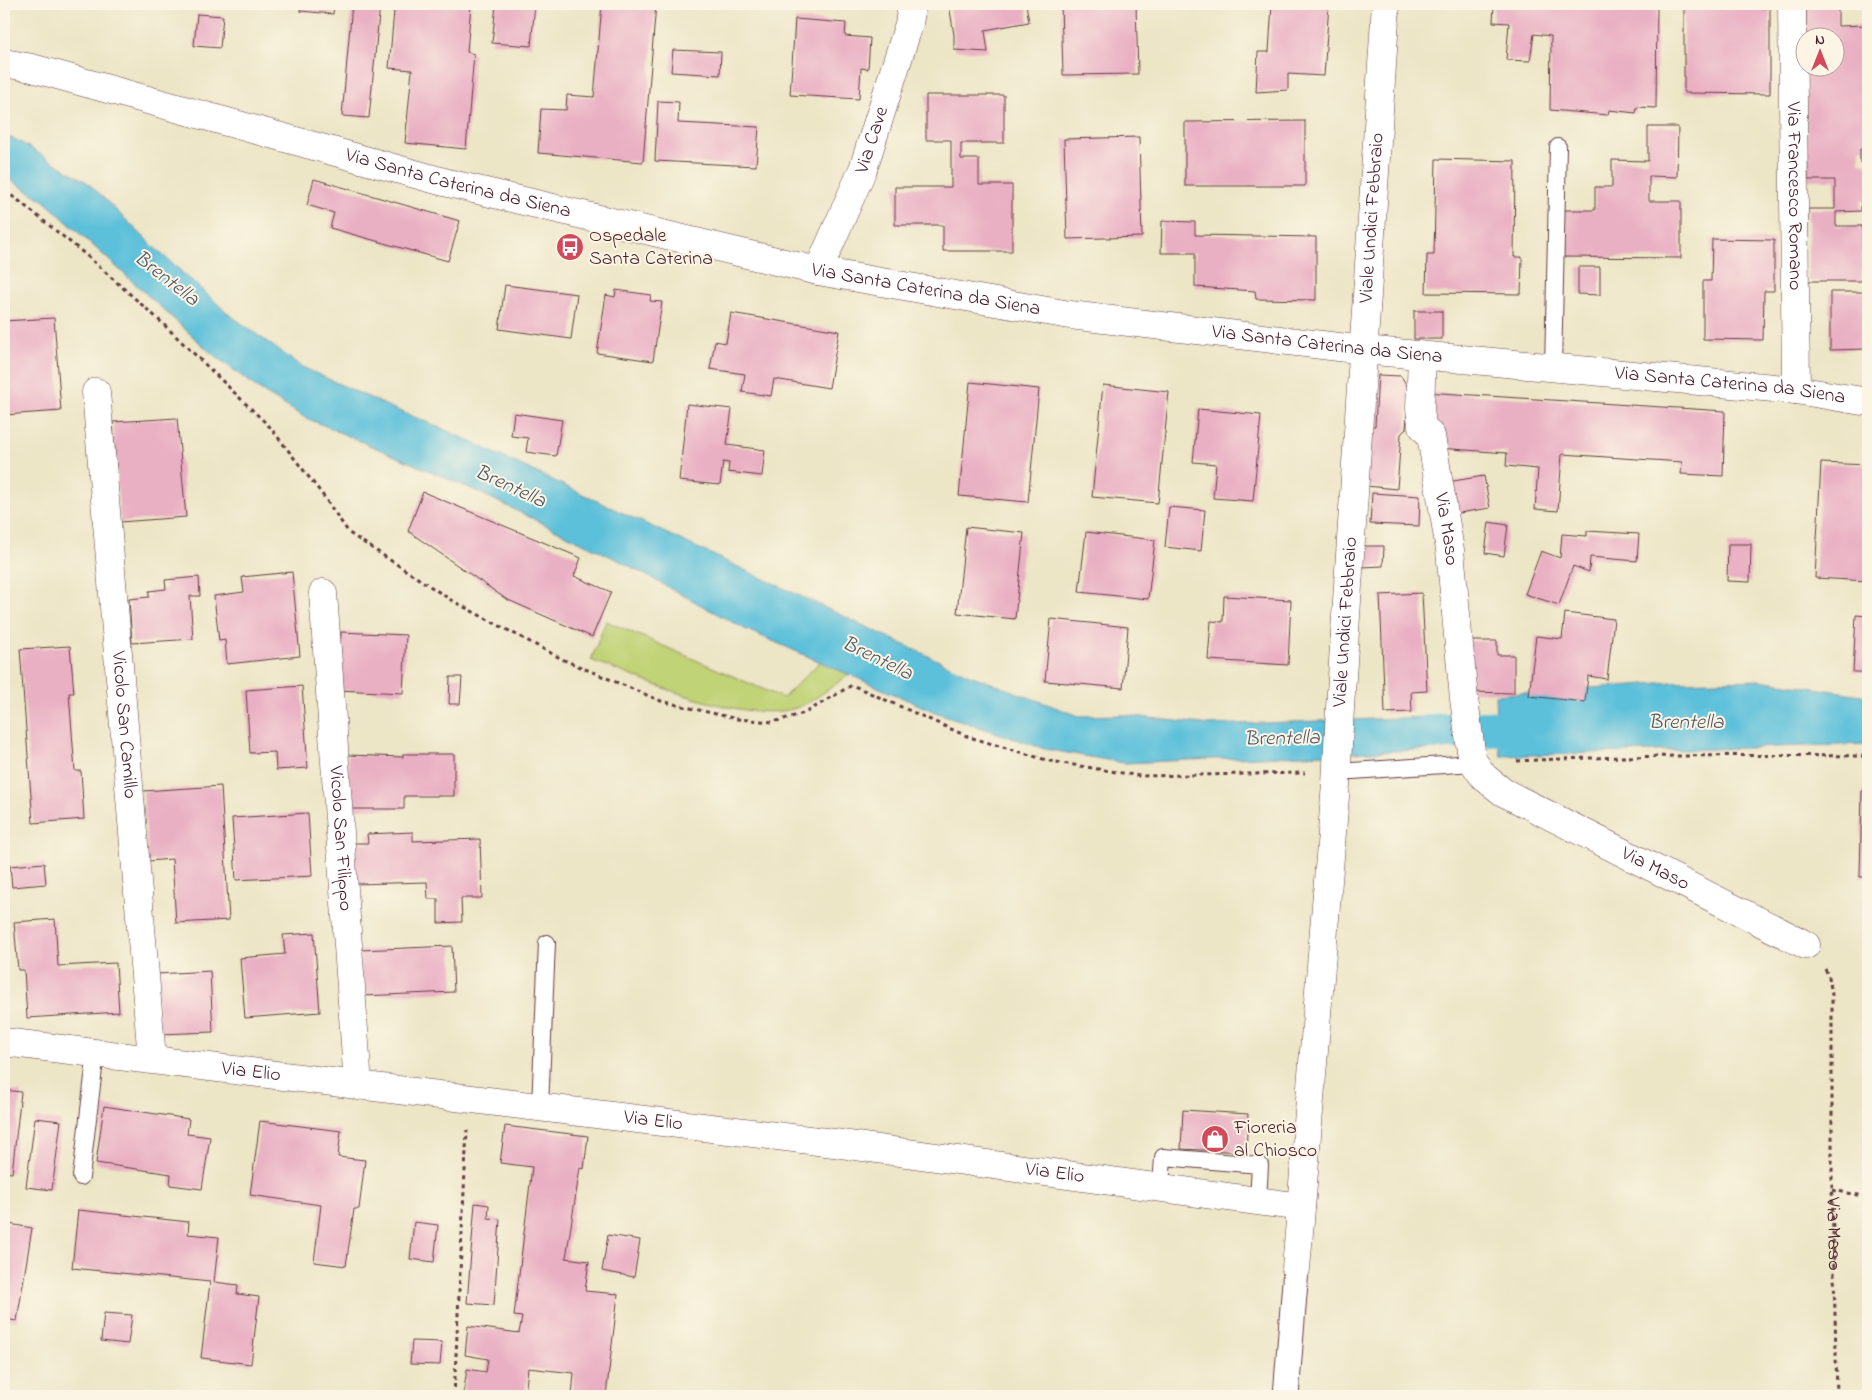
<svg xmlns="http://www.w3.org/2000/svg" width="1872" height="1400" font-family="'Indie Flower',sans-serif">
	<rect width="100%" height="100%" fill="#fcf5e5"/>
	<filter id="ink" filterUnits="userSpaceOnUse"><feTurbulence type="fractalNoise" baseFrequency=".02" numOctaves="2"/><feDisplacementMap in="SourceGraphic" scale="10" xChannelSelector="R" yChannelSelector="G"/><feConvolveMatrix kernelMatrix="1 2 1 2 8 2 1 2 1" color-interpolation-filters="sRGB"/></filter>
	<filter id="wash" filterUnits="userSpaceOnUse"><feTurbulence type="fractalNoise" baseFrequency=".0096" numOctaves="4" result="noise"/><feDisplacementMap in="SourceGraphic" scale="20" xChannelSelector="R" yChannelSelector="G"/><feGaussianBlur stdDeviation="1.12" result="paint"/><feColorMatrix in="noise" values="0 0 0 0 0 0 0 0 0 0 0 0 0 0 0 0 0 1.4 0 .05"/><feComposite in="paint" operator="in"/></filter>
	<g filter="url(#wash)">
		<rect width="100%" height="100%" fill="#ece5c6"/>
		<path fill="#c0d376" stroke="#857950" d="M606 621 783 698 825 657 853 672C839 681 813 702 799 707 746 727 642 679 591 660Z"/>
		<g fill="#5cc0da" stroke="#537082">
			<polygon points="4,135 20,142 87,182 156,249 230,315 302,367 392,408 439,427 967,674 1079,716 1125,715 1210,725 1456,716 1460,748 1124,763 1045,749 935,712 745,629 622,562 474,490 304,417 260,390 210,352 43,200 4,176"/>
			<polygon points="1760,680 1868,696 1868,744 1501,756 1497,738 1495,695 1673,682"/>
		</g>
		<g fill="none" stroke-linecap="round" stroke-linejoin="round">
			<polyline stroke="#5cc0da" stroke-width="36" points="1431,732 1545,726"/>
		</g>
		<g id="blocks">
			<g fill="#e9afc3">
				<polygon points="301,4 334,4 333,14 300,11"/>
				<polygon points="352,4 380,4 369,118 342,116"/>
				<polygon points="392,4 471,4 467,52 474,54 466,149 405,143 412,70 389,68 394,11 392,11"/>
				<polygon points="496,4 535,4 531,46 492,43"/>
				<polygon points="602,4 656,4 643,162 538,153 541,109 566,110 567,95 594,97"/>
				<polygon points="949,4 1026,4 1029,22 985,30 988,52 954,50 954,35"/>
				<polygon points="1061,4 1136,4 1138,74 1063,75"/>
				<polygon points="1272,4 1329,4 1324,76 1288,74 1288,90 1256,92 1258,52 1269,52"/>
				<polygon points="1494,4 1657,4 1656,108 1637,107 1636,113 1609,110 1608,115 1550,110 1551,36 1534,34 1530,61 1506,60 1509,23 1493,22"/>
				<polygon points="1806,4 1838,4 1838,26 1868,25 1868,149 1860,149 1860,163 1868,163 1868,201 1861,201 1861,211 1836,212 1836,226 1862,226 1862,281 1808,281 1808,209 1835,209 1835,180 1808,180 1806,68 1834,68 1834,38 1806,38"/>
				<polygon points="1684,8 1770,8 1770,94 1684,93"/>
				<polygon points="197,14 223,16 220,48 194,46"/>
				<polygon points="795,19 846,23 845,36 870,38 868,69 861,68 859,99 790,95"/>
				<polygon points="673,50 721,52 720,75 671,72"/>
				<polygon points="926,95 1004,95 1004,143 961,143 961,159 979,159 979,185 1012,185 1012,251 943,251 943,225 895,225 895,187 951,187 951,140 926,140"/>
				<polygon points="658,101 679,102 678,123 759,127 756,166 655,161"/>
				<polygon points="1305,121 1305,186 1185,186 1185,122"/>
				<polygon points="1648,127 1678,127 1677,177 1649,176 1649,201 1681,201 1681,258 1560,257 1560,210 1595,210 1595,187 1612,187 1612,160 1648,161"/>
				<polygon points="1139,137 1142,237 1067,239 1064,139"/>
				<polygon points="1436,159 1515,161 1514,257 1522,257 1521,294 1426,293 1427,255 1434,255"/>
				<polygon points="314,179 460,221 448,261 330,228 334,213 307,205"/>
				<polygon points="1162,221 1195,222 1195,235 1316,237 1316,300 1256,299 1255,291 1195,287 1195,253 1161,253"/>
				<polygon points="1712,239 1774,240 1774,291 1764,291 1763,340 1703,339 1703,281 1711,281"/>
				<polygon points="1578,267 1600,267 1600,295 1578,294"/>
				<polygon points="505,285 577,294 571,339 499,329"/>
				<polygon points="616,290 651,295 650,301 662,302 653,361 597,353 606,295 615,297"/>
				<polygon points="1830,292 1868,292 1868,349 1830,350"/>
				<rect x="1414" y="311" width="28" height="28"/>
				<polygon points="731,313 839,331 829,388 774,379 771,396 742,392 745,374 710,369 715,341 726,343"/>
				<polygon points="54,318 61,411 4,415 4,321"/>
				<polygon points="1378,375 1401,376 1409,389 1406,429 1401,434 1397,489 1366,486 1370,426 1375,426"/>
				<polygon points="970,382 1039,389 1028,502 959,496"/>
				<polygon points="1103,385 1169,392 1158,503 1092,497"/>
				<polygon points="1425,392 1725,411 1723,476 1681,474 1682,462 1562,454 1558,511 1535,509 1538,469 1506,466 1507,453 1438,448 1424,423"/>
				<polygon points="687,404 732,409 727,445 765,450 762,476 728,472 729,463 723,462 720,485 679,481"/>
				<polygon points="1198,409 1261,415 1253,501 1213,498 1216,464 1193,462"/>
				<polygon points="514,413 562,420 556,456 526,452 528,438 511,436"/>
				<polygon points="177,418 186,517 120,522 113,422"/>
				<polygon points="1821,463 1868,465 1868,581 1815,578"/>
				<polygon points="1484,476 1490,508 1447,515 1441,483"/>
				<polygon points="423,492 581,558 574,576 611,592 592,637 506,599 408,531"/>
				<polygon points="1372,493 1420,496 1419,526 1370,524"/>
				<polygon points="1169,507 1205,510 1201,551 1165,547"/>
				<polygon points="1489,522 1508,525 1504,556 1485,553"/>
				<polygon points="966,527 1024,533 1015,619 957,613"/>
				<polygon points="1587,531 1639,534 1637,561 1590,557 1589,572 1573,566 1559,605 1525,594 1541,551 1560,558 1562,534 1587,536"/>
				<polygon points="1086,532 1155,540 1148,599 1079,592"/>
				<polygon points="1728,544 1751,544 1750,582 1727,581"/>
				<polygon points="1364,546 1384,546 1383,566 1362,567"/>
				<polygon points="292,572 300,656 227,664 225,640 219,641 214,596 244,592 242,577"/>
				<polygon points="199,577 200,596 190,596 193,639 132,643 129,599 149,597 149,591 166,589 165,580"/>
				<polygon points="1422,593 1427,691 1411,692 1412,712 1385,713 1380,595"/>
				<polygon points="1224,596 1291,600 1288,665 1208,660 1211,621 1223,622"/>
				<polygon points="1565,613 1614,619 1607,679 1588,676 1585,702 1529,696 1536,636 1562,639"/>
				<polygon points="1856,615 1868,616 1868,672 1853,672"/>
				<polygon points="1051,619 1128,627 1123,688 1045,681"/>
				<polygon points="341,632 406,635 403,693 338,690"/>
				<polygon points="1468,641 1497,641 1497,655 1514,655 1514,693 1468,692"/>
				<polygon points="70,646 74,693 69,693 75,771 81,771 84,819 33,823 20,649"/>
				<polygon points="450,677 462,677 460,704 449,704"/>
				<polygon points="302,686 308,768 276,770 275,752 250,753 246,690"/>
				<polygon points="403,754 454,754 454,796 404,796 404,809 348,809 348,755 403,757"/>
				<polygon points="221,786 229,920 176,923 172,859 148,861 143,791"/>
				<polygon points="1862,791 1868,791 1868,877 1860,877"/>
				<polygon points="308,813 312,876 236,880 232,818"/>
				<polygon points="413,832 413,841 480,839 482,898 461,898 462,922 438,923 438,899 428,899 427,882 355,884 354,843 368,843 367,834"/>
				<polygon points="44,863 46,884 12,887 10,866"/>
				<polygon points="55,919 58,966 116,963 119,1012 27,1018 24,970 18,970 14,922"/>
				<polygon points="314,933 320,1012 245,1018 240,958 285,954 283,935"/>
				<polygon points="452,946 454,992 362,996 360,950"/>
				<polygon points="210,971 213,1032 159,1034 157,974"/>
				<polygon points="4,1090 21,1092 12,1173 4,1172"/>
				<polygon points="104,1106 189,1119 187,1134 210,1137 202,1189 170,1185 171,1174 96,1163"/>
				<polygon points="1183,1110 1248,1114 1246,1152 1181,1149"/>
				<polygon points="35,1118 61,1121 52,1190 26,1187"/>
				<polygon points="260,1121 341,1131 338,1157 365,1160 359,1209 354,1209 346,1266 314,1262 321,1205 250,1195"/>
				<polygon points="505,1126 588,1136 584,1169 580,1168 566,1258 589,1261 585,1291 618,1294 606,1396 572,1396 574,1373 528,1368 525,1396 463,1396 467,1369 486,1372 488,1359 465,1355 468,1326 519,1333 522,1317 514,1316 532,1167 500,1163"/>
				<polygon points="475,1203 489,1205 488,1218 500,1219 494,1305 467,1303"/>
				<polygon points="78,1210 189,1222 188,1234 219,1237 214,1282 238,1285 237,1294 259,1297 251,1364 201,1358 210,1282 72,1268"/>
				<polygon points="414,1222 438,1225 434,1262 410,1259"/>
				<polygon points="4,1223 32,1228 17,1321 4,1319"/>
				<polygon points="608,1235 640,1240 634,1277 602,1271"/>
				<polygon points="104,1313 132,1315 128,1344 101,1341"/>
				<polygon points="412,1341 442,1342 440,1365 410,1364"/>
			</g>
		</g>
	</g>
	<g filter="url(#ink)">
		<use href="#blocks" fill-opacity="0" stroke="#623d42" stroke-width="1"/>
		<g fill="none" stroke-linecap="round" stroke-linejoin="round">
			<g stroke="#623d42" stroke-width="18">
				<g id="service">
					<polyline points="1553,368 1558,147"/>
					<polyline points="1337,772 1474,763 1472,756"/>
					<polyline points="540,1107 547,943"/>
					<polyline points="81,1177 96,1052"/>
					<polyline points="1161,1187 1163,1157 1260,1165 1258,1201"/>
				</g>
			</g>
			<g stroke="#623d42" stroke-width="27">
				<polyline id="pedestrian" points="1286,1396 1296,1269"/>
			</g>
			<g stroke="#623d42" stroke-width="29">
				<g id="minor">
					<path id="s2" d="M1792 4 1796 390"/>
					<path id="s3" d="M818 271 863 169 909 24 912 4"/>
					<path id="s4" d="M1422 356 1420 408 1422 426 1431 436 1450 550 1464 699 1471 751"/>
					<path id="s5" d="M96 392 152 1059"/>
					<path id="s6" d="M323 593 358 1086"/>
					<path id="s7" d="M1474 763 1484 777 1503 792 1806 945"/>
					<path id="s8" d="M4 1042 834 1143 1301 1207"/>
					<path id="s9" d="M1296 1269 1336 784 1340 708 1386 4"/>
				</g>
			</g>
			<g stroke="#623d42" stroke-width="29">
				<g id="tertiary">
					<path id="s10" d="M4 63 32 68 444 182 818 271 1070 315 1364 350 1796 390 1868 402"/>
				</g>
			</g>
			<g stroke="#623d42" stroke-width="3" stroke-dasharray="4 4" stroke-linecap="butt">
				<polyline points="4,193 14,197 86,255 158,319 270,427 322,494 349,533 451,600 564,660 661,701 737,719 773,722 805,713 852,685 969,737 1050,761 1140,776 1305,773"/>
				<path d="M1517 761C1634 755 1751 755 1868 756"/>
				<path id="s1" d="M1825 969 1829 977 1832 995V1190L1837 1396"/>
				<polyline points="1832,1190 1868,1197"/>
				<polyline points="454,1396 467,1130"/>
			</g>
			<use href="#service" stroke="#fff" stroke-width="16"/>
			<use href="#pedestrian" stroke="#fff" stroke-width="25"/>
			<use href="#minor" stroke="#fff" stroke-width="28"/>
			<use href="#tertiary" stroke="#fff" stroke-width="28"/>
		</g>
	</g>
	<defs>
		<g id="bus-disc" transform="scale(1.4375)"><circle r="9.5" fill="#d1495b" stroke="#fcf5e5"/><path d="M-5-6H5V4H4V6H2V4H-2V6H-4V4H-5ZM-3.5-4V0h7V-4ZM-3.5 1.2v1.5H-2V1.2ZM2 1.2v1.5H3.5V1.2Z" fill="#fff"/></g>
		<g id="shop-disc" transform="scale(1.4375)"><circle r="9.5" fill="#d1495b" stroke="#fcf5e5"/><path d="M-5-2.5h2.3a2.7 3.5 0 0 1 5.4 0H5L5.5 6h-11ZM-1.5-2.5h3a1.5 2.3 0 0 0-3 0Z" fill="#fff"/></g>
	</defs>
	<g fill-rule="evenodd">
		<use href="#bus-disc" x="570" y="247"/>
		<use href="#shop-disc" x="1215" y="1139"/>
	</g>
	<g text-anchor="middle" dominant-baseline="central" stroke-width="4" stroke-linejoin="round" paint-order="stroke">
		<g font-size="20" fill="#4a1f2b" stroke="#fcf5e5">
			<text stroke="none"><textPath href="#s3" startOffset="142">Via Cave</textPath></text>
			<text stroke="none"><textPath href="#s10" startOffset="470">Via Santa Caterina da Siena</textPath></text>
			<text stroke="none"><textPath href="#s2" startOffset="192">Via Francesco Romano</textPath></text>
			<text stroke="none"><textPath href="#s9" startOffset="1054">Viale Undici Febbraio</textPath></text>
			<text stroke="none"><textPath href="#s10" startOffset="950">Via Santa Caterina da Siena</textPath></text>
			<text stroke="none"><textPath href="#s10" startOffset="1355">Via Santa Caterina da Siena</textPath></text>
			<text stroke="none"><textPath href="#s10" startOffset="1760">Via Santa Caterina da Siena</textPath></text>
			<text stroke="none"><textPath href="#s4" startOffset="178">Via Maso</textPath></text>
			<text stroke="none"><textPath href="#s9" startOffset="649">Viale Undici Febbraio</textPath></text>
			<text stroke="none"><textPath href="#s5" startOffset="334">Vicolo San Camillo</textPath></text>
			<text stroke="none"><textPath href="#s6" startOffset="246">Vicolo San Filippo</textPath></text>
			<text stroke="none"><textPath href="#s7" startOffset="212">Via Maso</textPath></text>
			<text stroke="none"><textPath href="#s8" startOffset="249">Via Elio</textPath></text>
			<text stroke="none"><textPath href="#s8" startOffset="654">Via Elio</textPath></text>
			<text stroke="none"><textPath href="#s8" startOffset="1059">Via Elio</textPath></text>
			<text stroke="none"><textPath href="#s1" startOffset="266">Via Maso</textPath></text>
		</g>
		<g font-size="20" fill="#4a1f2b" stroke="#fcf5e5" text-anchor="start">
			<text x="589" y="236">Ospedale<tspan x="589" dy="23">Santa Caterina</tspan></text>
			<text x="1234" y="1128">Fioreria<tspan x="1234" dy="23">al Chiosco</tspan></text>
		</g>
		<g font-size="21" font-style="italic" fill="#505768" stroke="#fcf5e5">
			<text transform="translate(166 279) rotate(38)">Brentella</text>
			<text transform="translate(510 487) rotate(25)">Brentella</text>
			<text transform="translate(877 659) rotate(26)">Brentella</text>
			<text x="1686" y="723">Brentella</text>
			<text transform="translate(1282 739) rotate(-1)">Brentella</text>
		</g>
	</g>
	<rect width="1872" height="1400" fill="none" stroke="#fcf5e5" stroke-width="20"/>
	<g transform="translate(1820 52)"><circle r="24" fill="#fcf5e5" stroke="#b59f9b"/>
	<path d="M0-4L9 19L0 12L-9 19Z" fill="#d1495b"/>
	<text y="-8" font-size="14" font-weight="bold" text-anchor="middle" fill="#4a1f2b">N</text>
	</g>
</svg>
